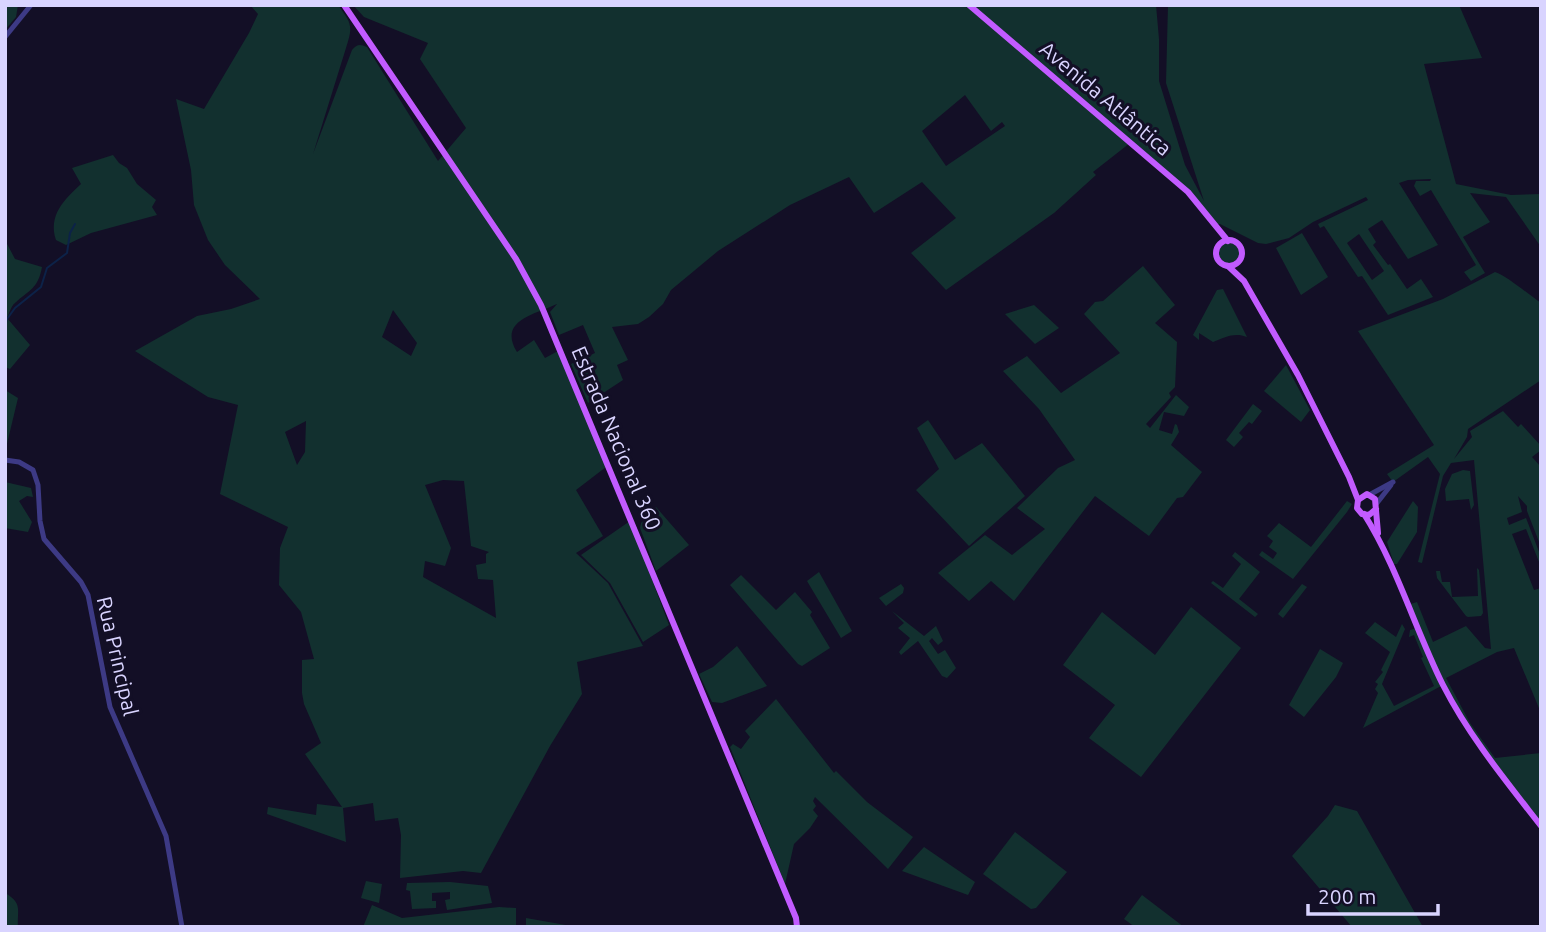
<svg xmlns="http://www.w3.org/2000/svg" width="1546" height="932" font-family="Ubuntu,sans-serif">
	<rect width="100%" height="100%" fill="#130f26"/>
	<g fill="#12302f" fill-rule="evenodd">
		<polygon points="5,5 18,5 16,17 5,30"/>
		<path d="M250 5H338C352 24 353 26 346 48L313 154 352 50C357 44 360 44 367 47L438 161 466 128 420 59 428 43 364 17 353 5H1156L1159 39V81L1185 165 1204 201 1166 83 1168 5H1459L1482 58 1424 64 1456 184 1511 195 1541 194V247L1506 197 1470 193 1490 222 1463 237 1485 273 1471 281 1464 272 1476 265 1431 190 1420 196 1414 186 1416 181H1430L1431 179 1408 180 1399 183 1438 245 1408 259 1382 220 1368 229 1376 242 1373 245 1388 265 1390 264 1407 289 1421 279 1433 297 1388 315 1362 276 1358 277 1324 226 1320 228 1318 224 1368 200 1366 197 1313 222 1289 238 1266 244 1258 243 1220 224 1213 225 1198 204 1130 143 1093 172 1096 175 1054 213 946 290 911 253 956 218 922 182 874 213 849 177 790 205 718 251 671 290 663 304 649 317 638 324 612 327 628 360 617 365 623 380 588 403 571 364 595 353 583 325 559 335 550 312 557 304C533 315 498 321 517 352L534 340 545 358 558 351 606 467 576 490 603 536 576 553 608 583 643 646 577 662 582 694 550 746 481 873 463 871 400 878 401 835 398 818 375 821 373 803 343 808 346 842 267 814 268 807 316 815 317 804 342 807 305 754 321 743 304 704 302 693V660L314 659 301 612 279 585 280 548 288 527 220 494 238 405 208 397 135 351 197 316 231 309 260 299 225 265 208 240 194 205 191 170 176 99 204 109 249 33 258 14ZM965 95 991 131 1002 122 1005 126 946 166 922 131ZM1359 234 1384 271 1372 280 1347 243ZM393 310 417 343 411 356 382 337ZM306 421 305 452 297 465 285 432ZM443 480 464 481 471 546 489 552 486 554V563L476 565 478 579 493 580 496 618 423 577 425 561 445 566 451 548 425 485Z"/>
		<path d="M113 155 119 163 127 168 137 184 156 200 152 207 157 215 91 233 66 245 56 240C48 215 64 200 81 184L72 168Z"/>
		<polygon points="1302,233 1328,277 1301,295 1276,248"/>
		<path d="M5 240 15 259 42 267C38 289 29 290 15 303 11 306 9 314 7 318L30 345 10 369 5 367Z"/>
		<circle cx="1229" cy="253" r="10"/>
		<polygon points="1143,266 1175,305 1155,323 1177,342 1175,387 1169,393 1171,397 1146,424 1150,428 1176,395 1189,407 1184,416 1164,412 1159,430 1172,434 1175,424 1177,425 1179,432 1171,445 1202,472 1183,497 1177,498 1149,536 1095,496 1014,601 991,581 969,601 938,573 985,535 1012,555 1045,529 1017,508 1058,468 1075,460 1039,409 1003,371 1027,356 1061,393 1120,353 1084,314 1095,302 1103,301"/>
		<path d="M1495 272C1507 276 1528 294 1541 303V380L1468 429 1467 437 1454 459 1472 437 1470 431 1503 411 1518 427 1521 424 1541 446V450L1532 457 1541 467V547L1527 511V506L1518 496 1522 512 1507 518 1509 525 1526 518 1541 557V567L1526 529 1512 534 1534 590 1541 588V713L1514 648 1497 652 1446 678 1470 723 1495 758 1541 753V826L1509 786 1443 685 1363 728 1378 693 1375 689 1378 684 1375 682 1383 672 1381 670 1390 652 1365 633 1375 622 1396 637 1402 624 1405 629 1382 684 1394 706 1434 686 1421 658 1423 657 1414 635 1409 637 1410 630 1417 628 1407 605 1417 602 1433 642 1466 626 1485 648 1491 649 1474 460 1451 463 1443 476 1422 563 1418 562 1440 474 1428 457 1393 482 1387 474 1434 445 1358 331 1443 299Z"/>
		<path d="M1223 289 1247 337C1235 332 1225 337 1213 342L1199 333V340L1193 335 1217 290Z"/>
		<polygon points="1034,305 1059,328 1035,344 1005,314"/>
		<polygon points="1286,365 1310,410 1301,422 1264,391"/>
		<polygon points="5,390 18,398 5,452"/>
		<polygon points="1253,404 1262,411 1252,424 1249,422 1239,433 1243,437 1234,447 1226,440"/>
		<polygon points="928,420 955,460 982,443 1025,496 969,546 916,490 939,469 917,428"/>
		<polygon points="1463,470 1470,471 1474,505 1471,510 1469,499 1446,501 1445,489 1452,474"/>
		<polygon points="5,482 31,488 33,497 27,496 19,501 32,522 28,532 5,528"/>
		<polygon points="1347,501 1352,504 1347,512 1293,579 1259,555 1262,551 1273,559 1277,553 1269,547 1273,541 1267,536 1279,523 1311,547"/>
		<polygon points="1413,501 1418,507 1417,532 1397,564 1394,564 1387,542"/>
		<polygon points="656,507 689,545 656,571 640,528 641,523"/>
		<polygon points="630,521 669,625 643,642 610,583 581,555"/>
		<polygon points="1235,552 1260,572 1239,599 1258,614 1255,617 1211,583 1213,581 1223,588 1241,564 1232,556"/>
		<polygon points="1477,568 1479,570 1483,613 1481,616 1468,617 1466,616 1437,578 1436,571 1440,571 1442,582 1450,582 1452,597 1478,596"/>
		<polygon points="819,572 852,631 841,638 807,581"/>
		<polygon points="741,575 776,610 795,592 812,612 810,615 830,648 802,666 798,664 730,585"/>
		<polygon points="901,584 904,588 903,593 886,606 879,598"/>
		<polygon points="1302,584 1307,587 1283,618 1278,614"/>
		<polygon points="1191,607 1241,648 1141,777 1089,738 1115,705 1063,665 1102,612 1155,655"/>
		<polygon points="892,611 924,636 936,626 943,641 938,645 932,638 929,641 938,654 945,650 956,668 947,678 942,676 918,641 901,655 899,652 910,638 898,628 904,623"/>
		<polygon points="737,646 767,686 722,703 712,702 699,674 713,667"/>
		<polygon points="1320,649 1343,663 1336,677 1304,717 1289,705"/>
		<polygon points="776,699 834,773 836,771 867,802 913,837 888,869 815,797 813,801 816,806 813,810 818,816 810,828 794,844 785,884 730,747 733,744 741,749 750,737 745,731"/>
		<polygon points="1335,805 1357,811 1423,927 1352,927 1292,856 1328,816"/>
		<polygon points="1015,832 1067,872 1036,908 1031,909 983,874"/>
		<polygon points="924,847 975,882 968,895 902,871"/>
		<polygon points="366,881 382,884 379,903 361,898"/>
		<polygon points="450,882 488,886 492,903 447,910 445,900 450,899 450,892 432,893 432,901 436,901 436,908 412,909 410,891 406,890 407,883"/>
		<path d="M5 893C23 903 17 910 18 927H5Z"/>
		<polygon points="1142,895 1184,927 1135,927 1124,919"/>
		<polygon points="372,905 402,918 499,907 516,908 516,927 363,927"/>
		<polygon points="526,918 577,927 526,927"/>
	</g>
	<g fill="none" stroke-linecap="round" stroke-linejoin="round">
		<polyline stroke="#0c2248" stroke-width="2" points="5,326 7,319 15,308 41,287 47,268 67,253 70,233 75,224"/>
		<g stroke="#3d3a85" stroke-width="5">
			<polyline points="5,37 31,5"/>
			<polyline points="5,460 19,462 33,470 38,485 40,521 44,539 81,582 88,595 110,707 166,836 182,927"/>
			<polyline points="1369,495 1393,482"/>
			<polyline points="1377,503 1391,485"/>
		</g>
		<g stroke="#c25bff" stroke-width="6">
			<polyline points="344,5 516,259 541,305 796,918 797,927"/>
			<polyline points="969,5 1188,192 1228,241"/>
			<circle cx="1229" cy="253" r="13"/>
			<polyline points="1228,266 1244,281 1298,375 1349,477 1358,500"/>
			<polyline points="1376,509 1369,515 1362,514 1357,508 1358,500 1367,494 1375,499 1378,533"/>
			<path d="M1364 514C1397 566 1415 629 1443 685 1469 736 1506 781 1541 826"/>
		</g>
	</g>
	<g text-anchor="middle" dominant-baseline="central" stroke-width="6" stroke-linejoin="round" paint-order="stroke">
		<g font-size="21" fill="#d9d4ff" stroke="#130f26">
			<text transform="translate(1106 98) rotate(40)">Avenida Atlântica</text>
			<text transform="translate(617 438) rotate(67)">Estrada Nacional 360</text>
			<text transform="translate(118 656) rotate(77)">Rua Principal</text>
		</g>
	</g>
	<rect width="1546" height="932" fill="none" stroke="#d9d4ff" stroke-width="14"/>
	<path d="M1308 904v10h130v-10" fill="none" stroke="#d9d4ff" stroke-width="3.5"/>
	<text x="1318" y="904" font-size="21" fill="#d9d4ff" stroke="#130f26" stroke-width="5" paint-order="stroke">200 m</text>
</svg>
